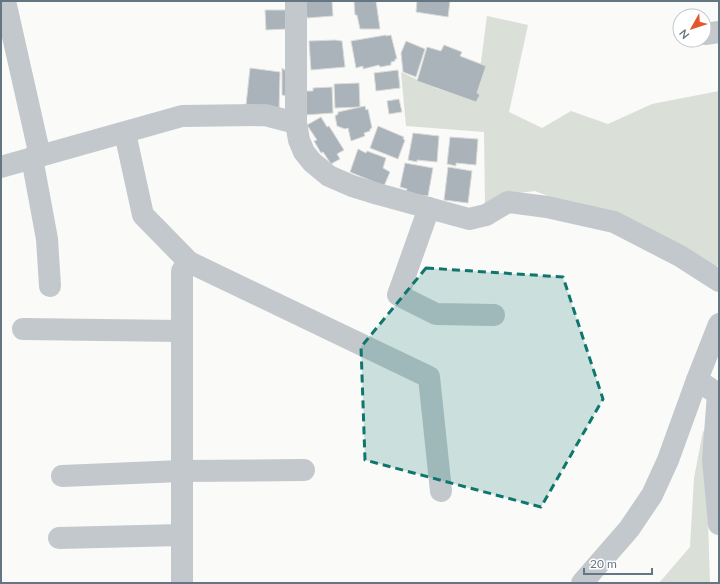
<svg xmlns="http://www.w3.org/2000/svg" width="720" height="584" font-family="Lato,sans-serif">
	<rect width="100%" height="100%" fill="#fafaf8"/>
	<g fill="#dadfd7">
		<polygon points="487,16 528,25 509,112 542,128 571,111 608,124 652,104 719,91 719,264 716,267 568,204 535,191 510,194 485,203 484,132 406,126 401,72 437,89 476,100"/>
		<polygon points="703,431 710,436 707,491 710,583 659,583 690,547 694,478"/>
	</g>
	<g fill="#aab3b9" stroke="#dcdcda">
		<polygon points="305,1 332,1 333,16 307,18"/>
		<polygon points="354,1 376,1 380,29 360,29 357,15 355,15"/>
		<polygon points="417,1 450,1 448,17 416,12"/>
		<polygon points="265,10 286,10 287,29 266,30"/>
		<polygon points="386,35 386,36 391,35 397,59 395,59 395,61 391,62 391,65 380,67 379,65 363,69 363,66 356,68 351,41"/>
		<polygon points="335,40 342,41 345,67 311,70 309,41"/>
		<polygon points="406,41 425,49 416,77 403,72 401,53"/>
		<polygon points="444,45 462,52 460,56 486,66 477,93 480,95 476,102 417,81 427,47 441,51"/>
		<polygon points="250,68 280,72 279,111 246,105"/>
		<polygon points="282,68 290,74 290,96 282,95"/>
		<polygon points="398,70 400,88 376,91 374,73"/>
		<polygon points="359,83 360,107 335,108 334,84"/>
		<polygon points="332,87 333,113 305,115 304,91 313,91 313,88"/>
		<polygon points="399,99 402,112 389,114 387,101"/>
		<polygon points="365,106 366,110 368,109 372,128 370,129 370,131 364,133 365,136 351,141 348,128 345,129 337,126 335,116 338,114 338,112"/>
		<polygon points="321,117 327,127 329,126 344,150 337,154 340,159 331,164 323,152 321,153 314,141 317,140 307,125"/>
		<polygon points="378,126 404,137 403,139 405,140 398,159 370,148"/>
		<polygon points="413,133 439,136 437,162 417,160 417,162 408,160"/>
		<polygon points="450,137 478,139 476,165 456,163 456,166 447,164"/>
		<polygon points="358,149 366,153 367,151 386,158 383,168 390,172 384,186 350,172"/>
		<polygon points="405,163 433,168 428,196 406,194 407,189 400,187"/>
		<polygon points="448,167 472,171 468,203 444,200"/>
	</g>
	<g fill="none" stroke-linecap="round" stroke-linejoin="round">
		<g stroke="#c3c8cc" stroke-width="22">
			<polyline points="5,1 40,156"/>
			<polyline points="296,1 296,123 299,140 304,152 312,162 329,176 352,186 378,194 469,219 486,215 508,202 547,207 614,222 680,256 719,281"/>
			<polyline points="705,34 719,32"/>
			<polyline points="125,133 143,215 189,262 182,271 182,583"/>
			<polyline points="32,158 47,239 50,286"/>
			<polyline points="1,167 182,116 265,115 296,123"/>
			<polyline points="429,208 398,295 436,314 494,315"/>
			<polyline points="189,262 429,377 441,491"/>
			<polyline points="23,329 182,331"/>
			<polyline points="697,380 718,394 713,459 719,524"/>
			<polyline points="62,476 181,471 304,470"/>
			<polyline points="59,538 181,535"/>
			<polyline points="582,583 629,529 652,495 668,460 697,380 719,324"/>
		</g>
	</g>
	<path fill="#0f766e" fill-opacity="0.2" stroke="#0f766e" stroke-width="3" stroke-dasharray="8 5" stroke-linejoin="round" d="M426 268 563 277 603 399 541 507 365 460 361 347Z"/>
	<rect width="720" height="584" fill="none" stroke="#657683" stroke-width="4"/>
	<g transform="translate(692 28) rotate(231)"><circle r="19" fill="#ffffff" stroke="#c1c8cd"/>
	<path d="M0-3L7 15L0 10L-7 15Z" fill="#e4572e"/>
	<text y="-6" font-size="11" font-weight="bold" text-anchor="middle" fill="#657683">N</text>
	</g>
	<path d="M584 568v6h68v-6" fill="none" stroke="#657683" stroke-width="2"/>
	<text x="590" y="568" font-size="12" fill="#657683" stroke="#ffffff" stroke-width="3" paint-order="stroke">20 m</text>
</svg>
